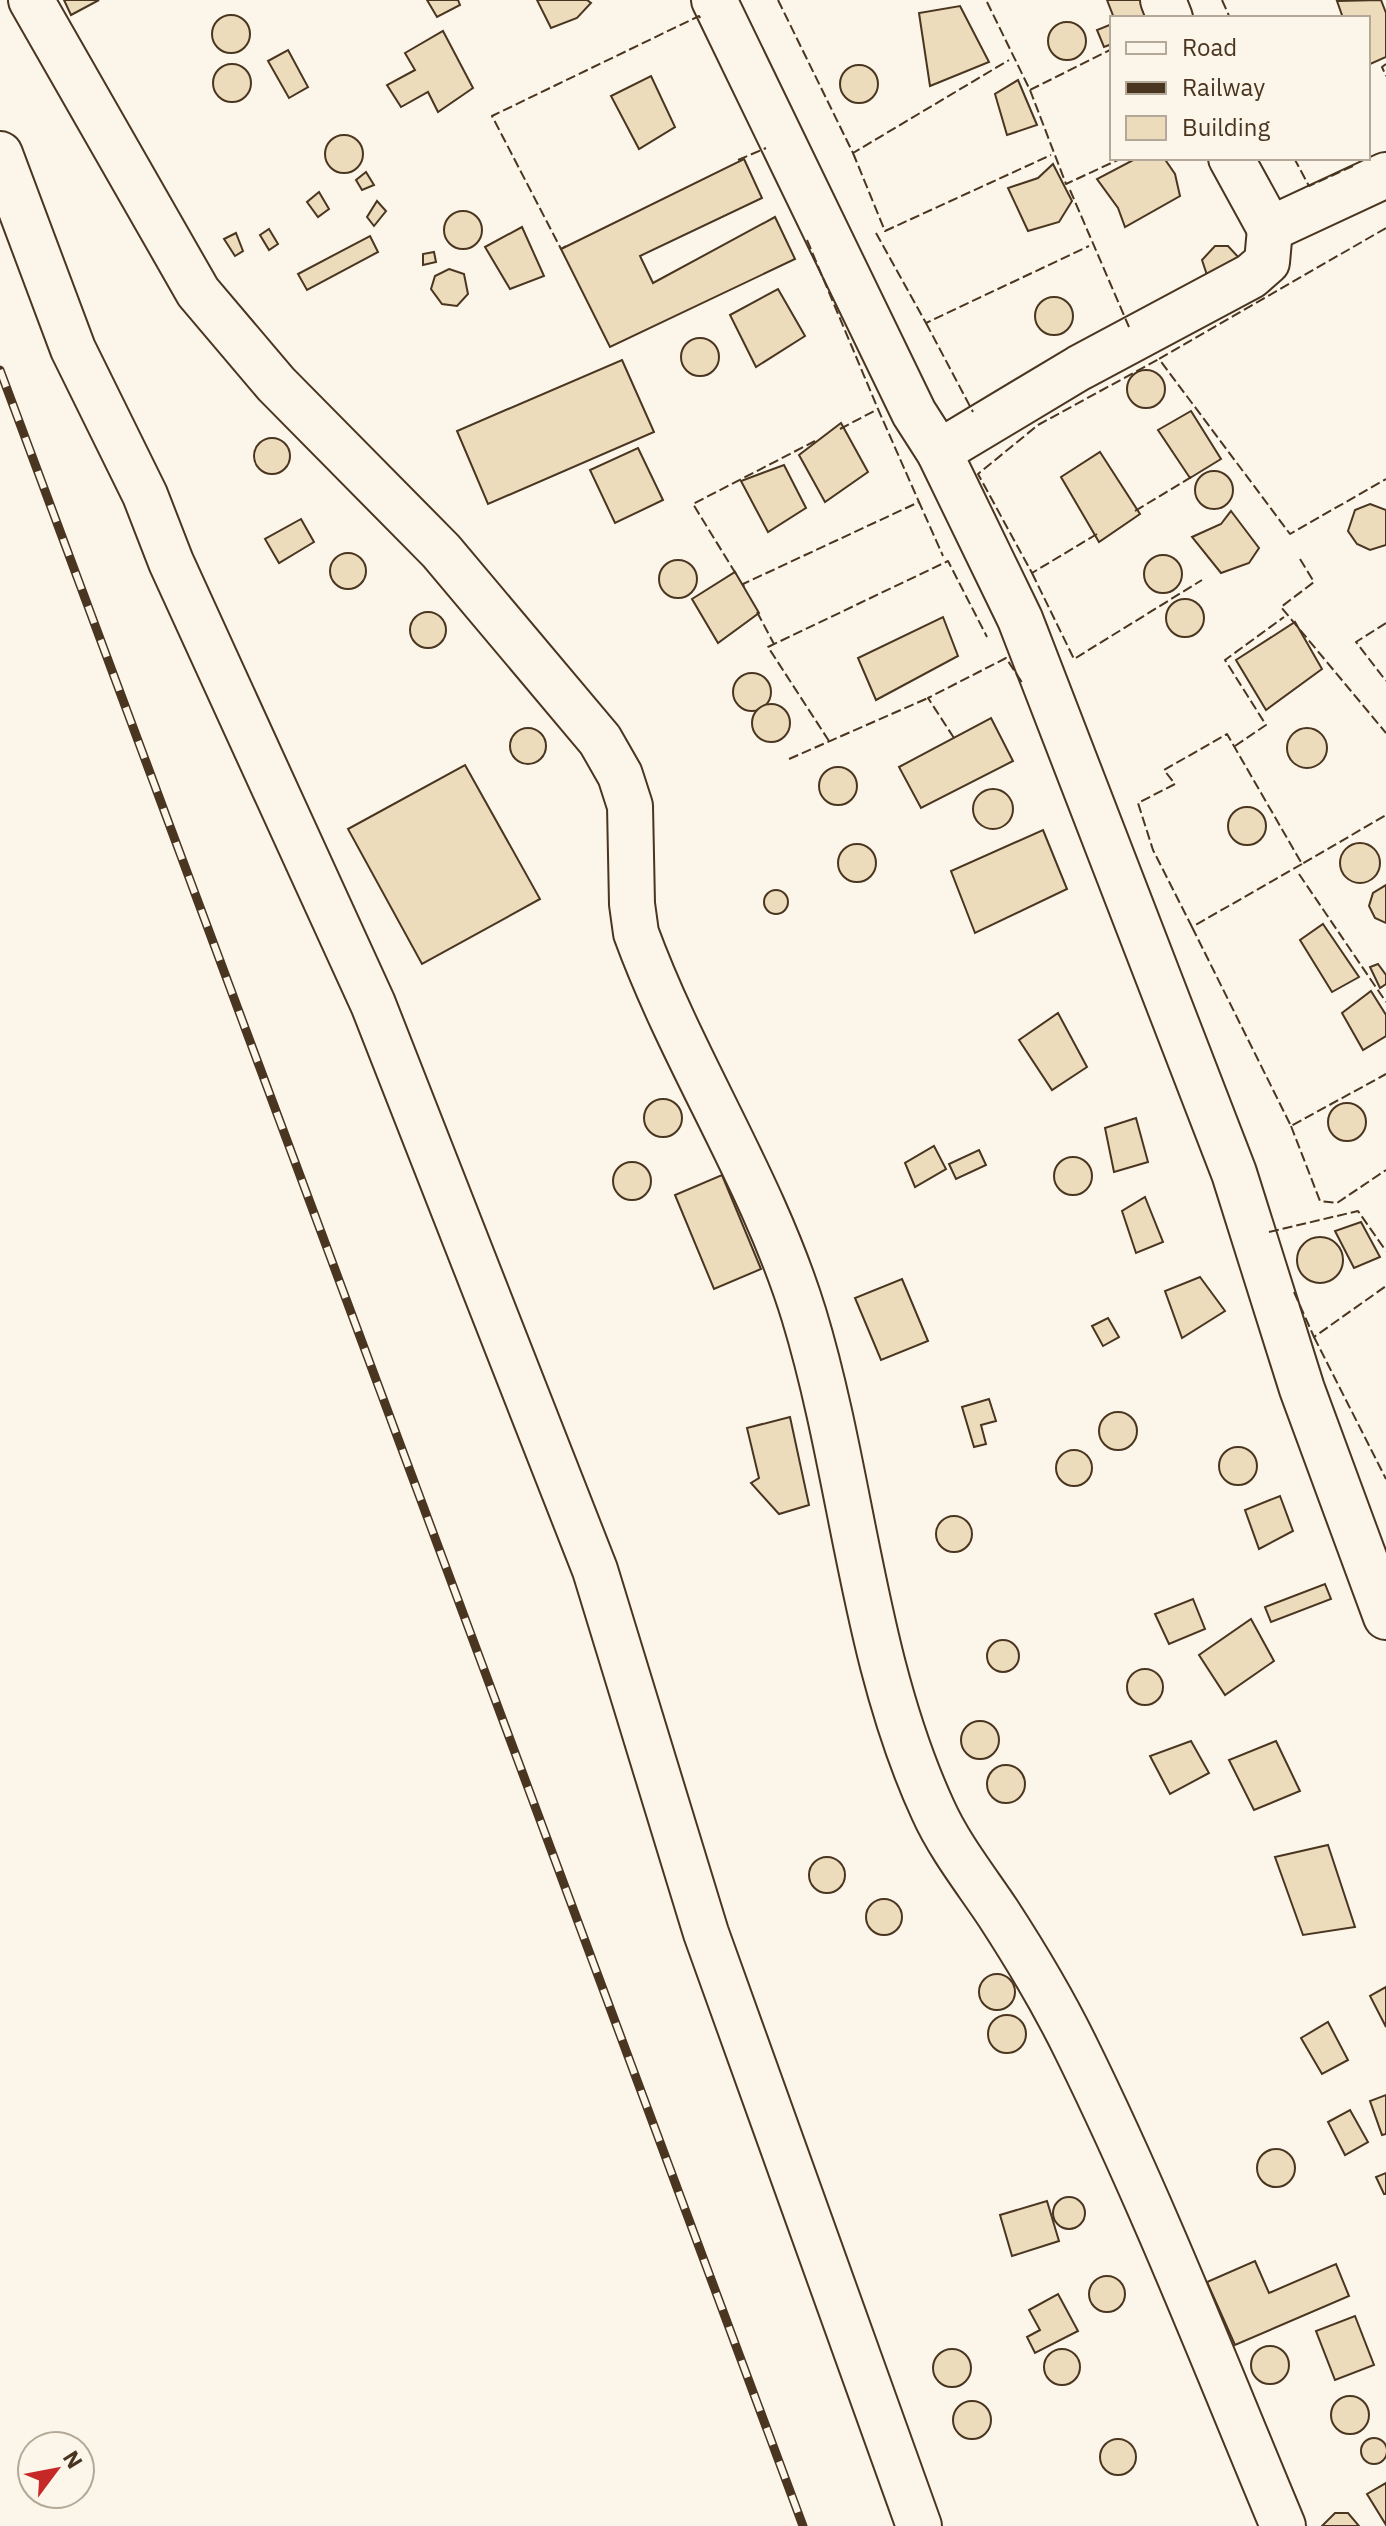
<svg xmlns="http://www.w3.org/2000/svg" width="1386" height="2526" font-family="'IBM Plex Sans',sans-serif">
	<rect width="100%" height="100%" fill="#fbf6e9"/>
	<g fill="#ecdcbc" stroke="#4a3520" stroke-width="2">
		<polygon points="64,0 99,0 71,15"/>
		<polygon points="427,0 458,0 460,5 437,17"/>
		<polygon points="537,0 587,0 591,3 577,18 551,28"/>
		<polygon points="1107,0 1154,0 1161,18 1114,18"/>
		<polygon points="1381,0 1386,13 1386,57 1368,65 1368,18 1343,18 1337,1"/>
		<polygon points="960,6 989,62 930,86 919,13"/>
		<circle cx="231" cy="34" r="19"/>
		<circle cx="1067" cy="41" r="19"/>
		<polygon points="1112,24 1112,44 1104,47 1097,30"/>
		<polygon points="443,31 473,88 438,112 428,92 401,107 387,85 415,70 405,53"/>
		<polygon points="288,50 308,87 289,98 268,61"/>
		<circle cx="232" cy="83" r="19"/>
		<circle cx="859" cy="84" r="19"/>
		<polygon points="651,76 675,127 639,149 611,96"/>
		<polygon points="1018,80 1037,125 1007,135 995,94"/>
		<circle cx="344" cy="154" r="19"/>
		<polygon points="1137,158 1164,158 1175,174 1180,196 1125,227 1118,208 1097,179"/>
		<polygon points="744,159 762,198 640,256 653,283 775,217 795,259 610,347 561,249"/>
		<polygon points="1053,164 1072,201 1059,222 1028,231 1008,188 1038,178"/>
		<polygon points="366,172 374,185 362,190 356,180"/>
		<polygon points="319,192 329,209 318,217 307,202"/>
		<polygon points="377,201 386,211 374,226 367,217"/>
		<circle cx="463" cy="230" r="19"/>
		<polygon points="522,227 544,276 510,289 485,247"/>
		<polygon points="269,229 278,244 269,250 260,235"/>
		<polygon points="236,233 243,251 235,256 224,239"/>
		<polygon points="370,236 378,252 307,290 298,274"/>
		<polygon points="1215,246 1228,246 1240,259 1208,278 1202,260"/>
		<polygon points="434,252 436,262 423,265 423,254"/>
		<polygon points="449,269 464,274 468,294 457,306 442,304 431,289 435,276"/>
		<polygon points="778,289 805,336 756,367 730,315"/>
		<circle cx="1054" cy="316" r="19"/>
		<circle cx="700" cy="357" r="19"/>
		<polygon points="622,360 654,432 488,504 457,431"/>
		<circle cx="1146" cy="389" r="19"/>
		<polygon points="1191,411 1221,459 1190,478 1158,430"/>
		<polygon points="841,423 868,472 825,502 799,455"/>
		<circle cx="272" cy="456" r="18"/>
		<polygon points="638,448 663,500 615,523 590,470"/>
		<polygon points="1100,452 1140,514 1099,542 1061,477"/>
		<polygon points="784,465 806,508 768,532 741,481"/>
		<circle cx="1214" cy="490" r="19"/>
		<polygon points="1370,504 1386,510 1386,545 1370,550 1357,544 1348,531 1355,510"/>
		<polygon points="1231,511 1259,548 1249,563 1221,573 1192,537 1221,524"/>
		<polygon points="301,519 314,542 279,563 265,539"/>
		<circle cx="348" cy="571" r="18"/>
		<circle cx="1163" cy="574" r="19"/>
		<circle cx="678" cy="579" r="19"/>
		<polygon points="735,572 759,613 718,643 692,599"/>
		<circle cx="1185" cy="618" r="19"/>
		<circle cx="428" cy="630" r="18"/>
		<polygon points="943,617 958,656 876,700 858,658"/>
		<polygon points="1295,622 1322,669 1266,710 1236,660"/>
		<circle cx="752" cy="692" r="19"/>
		<circle cx="771" cy="723" r="19"/>
		<polygon points="991,718 1013,761 921,808 899,767"/>
		<circle cx="528" cy="746" r="18"/>
		<circle cx="1307" cy="748" r="20"/>
		<polygon points="465,765 540,899 422,964 348,829"/>
		<circle cx="838" cy="786" r="19"/>
		<circle cx="993" cy="809" r="20"/>
		<circle cx="1247" cy="826" r="19"/>
		<polygon points="1043,830 1067,889 975,933 951,871"/>
		<circle cx="1360" cy="863" r="20"/>
		<circle cx="857" cy="863" r="19"/>
		<polygon points="1386,885 1386,923 1375,918 1369,906 1373,893"/>
		<circle cx="776" cy="902" r="12"/>
		<polygon points="1323,924 1359,977 1332,992 1300,940"/>
		<polygon points="1378,964 1386,975 1386,984 1380,988 1370,967"/>
		<polygon points="1371,991 1386,1015 1386,1036 1363,1050 1342,1013"/>
		<polygon points="1058,1013 1087,1067 1052,1090 1019,1040"/>
		<circle cx="663" cy="1118" r="19"/>
		<circle cx="1347" cy="1122" r="19"/>
		<polygon points="1136,1118 1148,1162 1114,1172 1105,1128"/>
		<polygon points="934,1146 946,1169 915,1187 905,1163"/>
		<polygon points="979,1150 986,1165 956,1179 949,1164"/>
		<circle cx="1073" cy="1176" r="19"/>
		<circle cx="632" cy="1181" r="19"/>
		<polygon points="722,1175 761,1269 714,1289 675,1195"/>
		<polygon points="1145,1197 1163,1242 1136,1253 1122,1211"/>
		<polygon points="1361,1222 1380,1257 1354,1268 1335,1231"/>
		<circle cx="1320" cy="1260" r="23"/>
		<polygon points="1200,1277 1225,1311 1182,1338 1165,1291"/>
		<polygon points="902,1279 928,1341 881,1360 855,1298"/>
		<polygon points="1108,1318 1119,1337 1103,1346 1092,1326"/>
		<polygon points="989,1399 996,1421 981,1425 986,1444 974,1447 962,1407"/>
		<circle cx="1118" cy="1431" r="19"/>
		<polygon points="790,1417 809,1505 779,1514 751,1483 759,1478 747,1428"/>
		<circle cx="1238" cy="1466" r="19"/>
		<circle cx="1074" cy="1468" r="18"/>
		<polygon points="1280,1496 1293,1531 1259,1549 1245,1510"/>
		<circle cx="954" cy="1534" r="18"/>
		<polygon points="1325,1584 1331,1599 1271,1622 1265,1607"/>
		<polygon points="1193,1599 1205,1629 1169,1644 1155,1614"/>
		<polygon points="1251,1619 1274,1661 1225,1695 1199,1655"/>
		<circle cx="1003" cy="1656" r="16"/>
		<circle cx="1145" cy="1687" r="18"/>
		<circle cx="980" cy="1740" r="19"/>
		<polygon points="1191,1741 1209,1773 1170,1794 1150,1756"/>
		<polygon points="1276,1741 1300,1791 1254,1810 1229,1760"/>
		<circle cx="1006" cy="1784" r="19"/>
		<polygon points="1328,1845 1355,1927 1303,1935 1275,1857"/>
		<circle cx="827" cy="1875" r="18"/>
		<circle cx="884" cy="1917" r="18"/>
		<circle cx="997" cy="1992" r="18"/>
		<polygon points="1386,1987 1386,2027 1370,1996"/>
		<circle cx="1007" cy="2034" r="19"/>
		<polygon points="1328,2022 1348,2060 1322,2074 1301,2038"/>
		<polygon points="1386,2095 1386,2134 1382,2135 1370,2101"/>
		<polygon points="1350,2110 1368,2142 1345,2155 1328,2122"/>
		<circle cx="1276" cy="2168" r="19"/>
		<polygon points="1386,2173 1386,2194 1384,2194 1376,2177"/>
		<circle cx="1069" cy="2213" r="16"/>
		<polygon points="1047,2201 1059,2241 1012,2256 1000,2215"/>
		<polygon points="1255,2261 1269,2293 1336,2264 1349,2296 1235,2345 1207,2282"/>
		<circle cx="1107" cy="2294" r="18"/>
		<polygon points="1058,2294 1078,2331 1035,2353 1027,2337 1040,2330 1029,2310"/>
		<polygon points="1355,2316 1374,2365 1335,2380 1316,2331"/>
		<circle cx="1270" cy="2365" r="19"/>
		<circle cx="952" cy="2368" r="19"/>
		<circle cx="1062" cy="2367" r="18"/>
		<circle cx="1350" cy="2415" r="19"/>
		<circle cx="972" cy="2420" r="19"/>
		<circle cx="1374" cy="2451" r="13"/>
		<circle cx="1118" cy="2457" r="18"/>
		<polygon points="1386,2483 1386,2525 1367,2494"/>
		<polygon points="1335,2513 1348,2513 1359,2526 1322,2526"/>
	</g>
	<g fill="none" stroke-linecap="round" stroke-linejoin="round">
		<g stroke="#4a3520" stroke-width="48">
			<g id="minor">
				<path d="M31 0 198 292 276 384 441 551 600 740 620 775 630 806 632 904 636 933C684 1064 763 1181 804 1315 853 1476 862 1656 933 1810 949 1846 976 1880 998 1913 1026 1956 1053 2001 1076 2048 1153 2204 1216 2366 1283 2526"/>
				<polyline points="714,0 914,413 939,452 1020,619 1234,1173 1302,1389 1386,1617"/>
				<polyline points="1163,0 1170,18"/>
				<polyline points="0,154 73,349 145,495 171,562 373,1004 595,1570 706,1933 919,2526"/>
				<polyline points="1231,158 1270,229 1386,175"/>
				<polyline points="939,452 1079,368 1251,276 1267,262 1270,229"/>
			</g>
		</g>
		<use href="#minor" stroke="#fbf6e9" stroke-width="44"/>
		<g stroke="#4a3520" stroke-width="9">
			<polyline id="rail" points="0,370 803,2526"/>
		</g>
		<use href="#rail" stroke="#fbf6e9" stroke-width="6" stroke-dasharray="18" stroke-linecap="butt"/>
		<g stroke="#4a3520" stroke-width="2" stroke-dasharray="10 4" stroke-linecap="butt">
			<polyline points="778,0 853,153 1009,60"/>
			<polyline points="1222,0 1230,18"/>
			<polyline points="987,2 1030,90 1112,49"/>
			<polyline points="1386,64 1382,67 1386,76"/>
			<polyline points="1030,90 1066,184 1122,158"/>
			<polyline points="853,153 885,231 1051,155"/>
			<polyline points="1294,158 1309,186 1353,166"/>
			<polyline points="738,160 766,148"/>
			<polyline points="1070,190 1129,327"/>
			<polyline points="1386,228 1159,359 1290,534 1386,479"/>
			<polyline points="876,233 926,323 1089,246"/>
			<polyline points="807,240 878,409"/>
			<polyline points="566,246 561,249 492,116 699,16 702,21"/>
			<polyline points="926,323 973,412"/>
			<polyline points="840,429 878,409 919,502"/>
			<polyline points="1135,511 1193,476"/>
			<polyline points="1097,534 1032,573 978,474 1038,425 1159,359"/>
			<polyline points="1300,559 1314,582 1281,607 1386,733"/>
			<polyline points="1032,573 1074,659 1202,580"/>
			<polyline points="736,574 693,504 815,441"/>
			<polyline points="744,587 743,584 919,502 943,556"/>
			<polyline points="757,612 774,644"/>
			<polyline points="1386,623 1356,642 1386,681"/>
			<polyline points="954,738 928,698 1006,658 1023,684"/>
			<polyline points="829,741 768,647 948,561 987,637"/>
			<polyline points="1235,746 1266,725 1225,660 1284,617"/>
			<polyline points="789,759 928,698"/>
			<polyline points="1302,864 1192,927 1153,850 1138,803 1175,784 1164,770 1227,734 1302,864 1386,815"/>
			<polyline points="1299,874 1386,1002"/>
			<polyline points="1192,927 1291,1126 1386,1074"/>
			<polyline points="1291,1126 1320,1201 1337,1203 1386,1170"/>
			<polyline points="1269,1232 1358,1211 1386,1251"/>
			<polyline points="1294,1292 1314,1337 1386,1286"/>
			<polyline points="1314,1337 1386,1479"/>
		</g>
	</g>
	<rect x="1110" y="16" width="260" height="144" fill="#fbf6e9" stroke="#b4a999" stroke-width="2"/>
	<rect x="1126" y="42" width="40" height="12" fill="#fbf6e9" stroke="#b4a999" stroke-width="2"/>
	<text x="1182" y="56" font-size="24" fill="#4a3520">Road</text>
	<rect x="1126" y="82" width="40" height="12" fill="#4a3520" stroke="#b4a999" stroke-width="2"/>
	<text x="1182" y="96" font-size="24" fill="#4a3520">Railway</text>
	<rect x="1126" y="116" width="40" height="24" fill="#ecdcbc" stroke="#b4a999" stroke-width="2"/>
	<text x="1182" y="136" font-size="24" fill="#4a3520">Building</text>
	<g transform="translate(56 2470) rotate(58)"><circle r="38" fill="#fbf6e9" stroke="#b4a999" stroke-width="2"/>
	<path d="M0-6L14 30L0 20L-14 30Z" fill="#c62828"/>
	<text y="-12" font-size="22" font-weight="bold" text-anchor="middle" fill="#4a3520">N</text>
	</g>
</svg>
